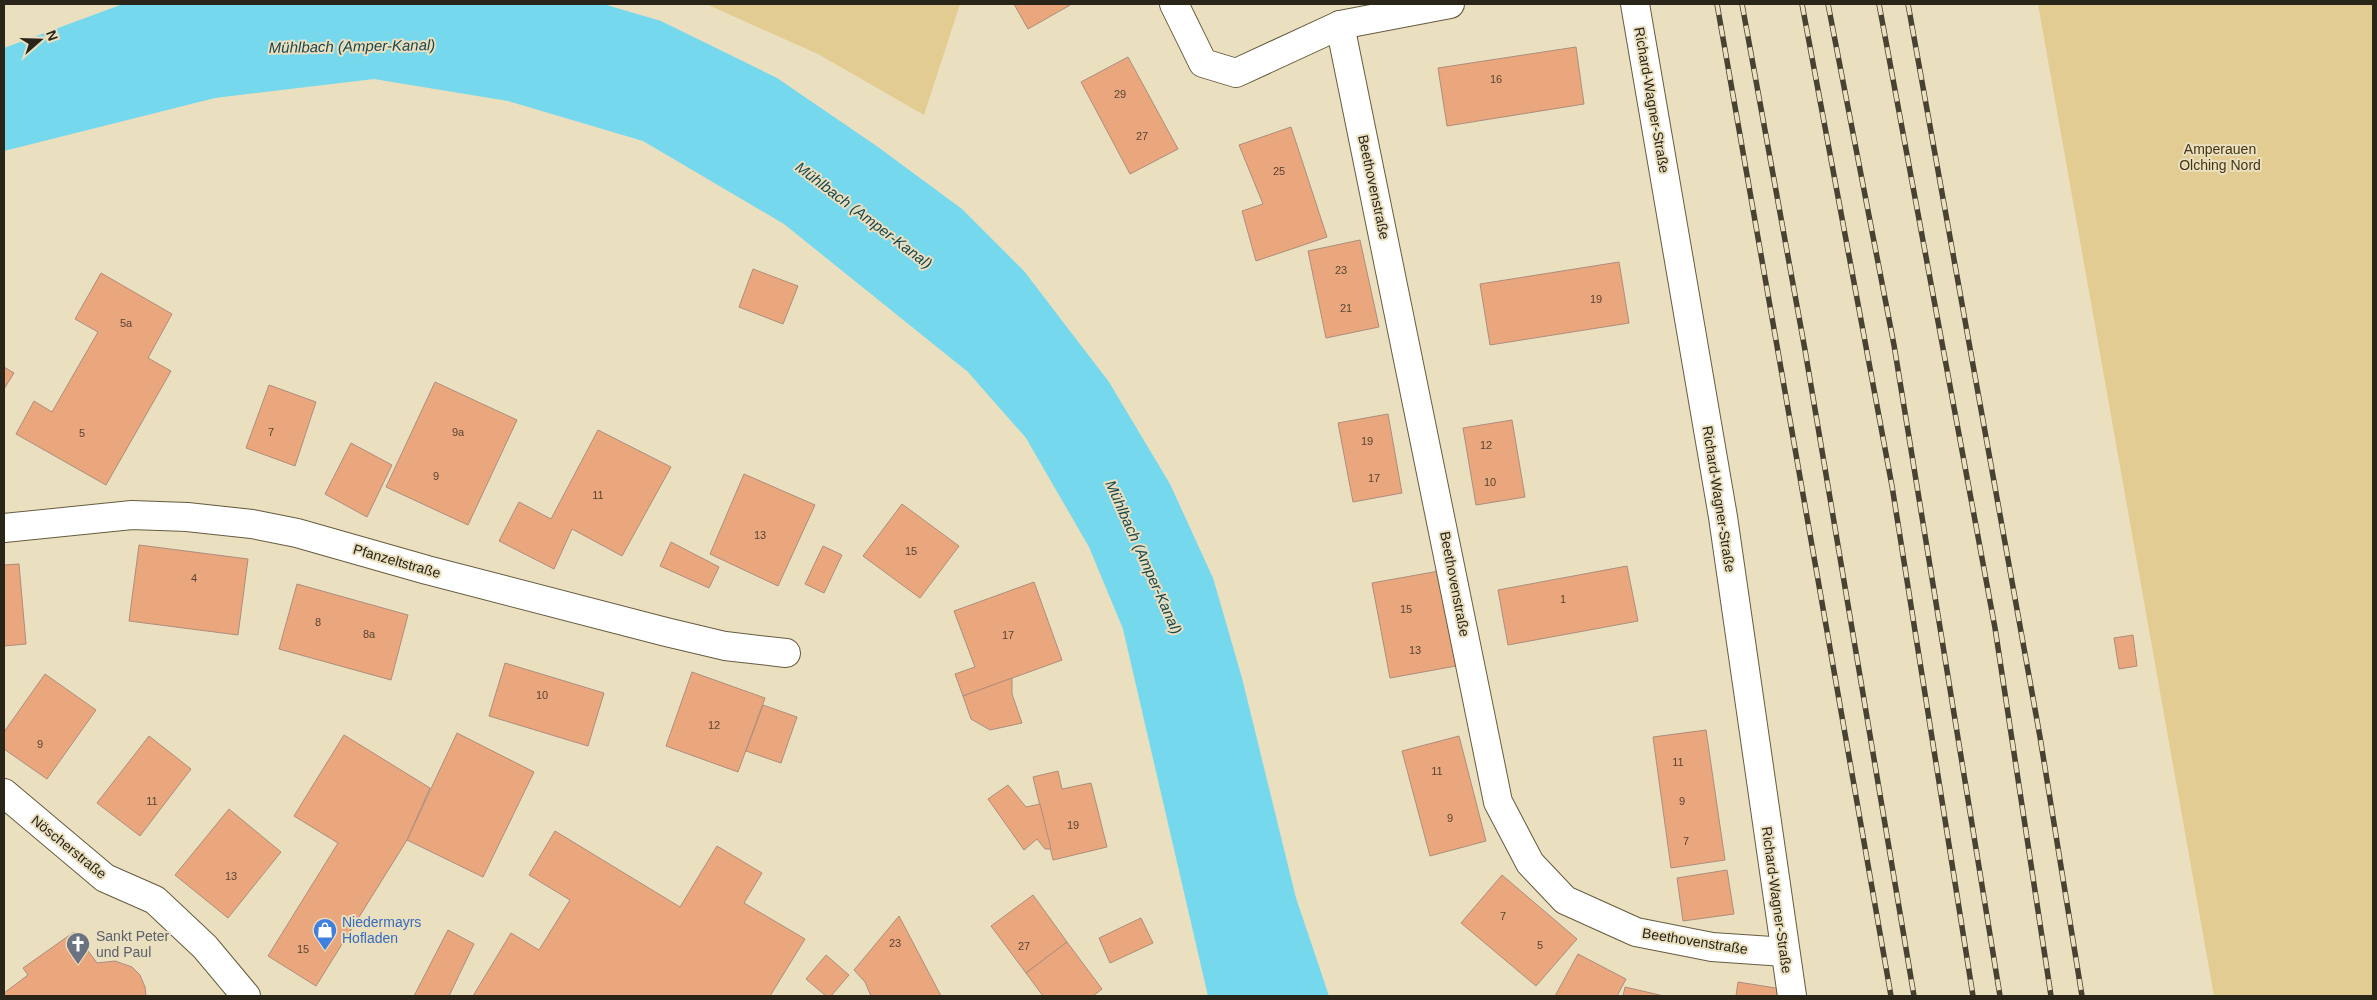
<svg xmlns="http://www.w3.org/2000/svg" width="2377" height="1000" font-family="Arial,sans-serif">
	<rect width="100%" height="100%" fill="#eadfbf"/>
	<g fill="#e2cc92">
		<polygon points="706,4 960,4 924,115 818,54"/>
		<polygon points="2038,4 2373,4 2373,996 2214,996"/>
	</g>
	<polygon fill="#75d8ed" points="123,4 603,4 661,21 777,78 878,147 962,209 1024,271 1109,382 1170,484 1213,578 1242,678 1296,898 1329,996 1208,996 1123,629 1089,547 1026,438 968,372 784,224 643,141 508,101 374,79 215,98 4,151 4,48"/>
	<g fill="#eaa67d" stroke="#ac8e7d">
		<polygon points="1014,4 1072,4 1028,29"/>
		<polygon points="1576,47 1584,104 1447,126 1438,68"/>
		<polygon points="1128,57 1178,149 1130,174 1081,82"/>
		<polygon points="1291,127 1327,237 1256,261 1242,211 1263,204 1239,145"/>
		<polygon points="1360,240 1379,327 1326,338 1308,251"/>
		<polygon points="1619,262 1629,323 1490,345 1480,284"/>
		<polygon points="753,269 798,286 783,324 739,307"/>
		<polygon points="101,273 172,314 148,358 171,371 106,485 16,434 34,401 52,412 98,332 75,319"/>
		<polygon points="4,367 14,373 4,389"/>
		<polygon points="435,382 517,420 468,525 386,487"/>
		<polygon points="269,385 316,402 295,466 246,448"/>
		<polygon points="1388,414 1402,493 1353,502 1338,423"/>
		<polygon points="1512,420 1525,497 1476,505 1463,428"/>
		<polygon points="598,430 671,467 622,556 572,529 554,569 499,541 519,502 551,519"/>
		<polygon points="351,443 392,465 367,517 325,494"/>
		<polygon points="744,474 815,505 778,586 710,554"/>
		<polygon points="902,504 959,546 920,598 863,556"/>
		<polygon points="671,542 719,567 709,588 660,566"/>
		<polygon points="139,545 248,559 238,635 129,621"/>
		<polygon points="823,546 842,555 824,593 805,584"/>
		<polygon points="19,564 26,644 4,646 4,565"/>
		<polygon points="1627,566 1638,621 1508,645 1498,590"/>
		<polygon points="1439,571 1456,666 1390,678 1372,583"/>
		<polygon points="1034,582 1062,660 963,696 955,674 975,667 954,611"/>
		<polygon points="297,584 408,615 391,680 279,649"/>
		<polygon points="2133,635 2137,666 2119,669 2114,638"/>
		<polygon points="505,663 604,693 588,746 489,716"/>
		<polygon points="692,672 765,698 738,772 666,746"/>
		<polygon points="45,674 96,710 47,779 4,749 4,732"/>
		<polygon points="1012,678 1012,694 1022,723 990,730 971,719 963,696"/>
		<polygon points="763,705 797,717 781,763 746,751"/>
		<polygon points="1706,730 1725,860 1671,868 1653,737"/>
		<polygon points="457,733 534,772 483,877 407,840"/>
		<polygon points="344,735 430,788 407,840 316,986 268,956 338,843 294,816"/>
		<polygon points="149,736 191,769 140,836 97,803"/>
		<polygon points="1459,736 1486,841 1430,856 1402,751"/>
		<polygon points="1058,771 1062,789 1091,783 1107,847 1053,860 1033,777"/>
		<polygon points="1008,785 1026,807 1040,804 1051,849 1045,849 1037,839 1024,850 988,799"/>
		<polygon points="229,809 281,852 228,918 175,875"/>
		<polygon points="555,831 680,907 717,846 762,873 744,903 805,939 770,996 473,996 511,933 539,950 570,900 529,875"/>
		<polygon points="1727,870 1734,914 1683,921 1677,878"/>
		<polygon points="1502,875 1577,939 1536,986 1461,923"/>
		<polygon points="1033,895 1067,942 1026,973 991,926"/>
		<polygon points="899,916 941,996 871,996 865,982 854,970"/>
		<polygon points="1141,918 1153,943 1110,963 1099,938"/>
		<polygon points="448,930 474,944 449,996 414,996"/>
		<polygon points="74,932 97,963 115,961 132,967 140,975 145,987 146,996 4,996 4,993 28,975 23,968"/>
		<polygon points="1067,942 1102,989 1093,996 1043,996 1026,973"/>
		<polygon points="1578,954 1626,979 1617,996 1555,996"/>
		<polygon points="826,955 849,975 831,996 826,996 806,979"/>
		<polygon points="1738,982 1782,989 1780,996 1736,996"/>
		<polygon points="1625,987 1664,996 1623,996"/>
	</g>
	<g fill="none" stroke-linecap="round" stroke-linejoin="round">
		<g stroke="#665c40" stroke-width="30">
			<g id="minor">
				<polyline points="1174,4 1203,63 1236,73 1340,25 1450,4"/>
				<polyline points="1635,4 1723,517 1792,996"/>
				<polyline points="1340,25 1498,802 1530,863 1565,900 1636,932 1712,947 1785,952"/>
				<polyline points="4,528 132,515 187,517 252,524 297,533 427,570 666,632 725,646 786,653"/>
				<polyline points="4,793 105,878 155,900 205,947 246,996"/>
			</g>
		</g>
		<use href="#minor" stroke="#fff" stroke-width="28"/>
		<g stroke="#474232" stroke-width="5.5">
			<g id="rail">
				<polyline points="1717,4 1891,996"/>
				<polyline points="1742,4 1805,350 1914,996"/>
				<polyline points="1802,4 1892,486 1973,996"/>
				<polyline points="1828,4 1894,345 2000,996"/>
				<polyline points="1879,4 1995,628 2051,996"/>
				<polyline points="1908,4 2040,737 2082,996"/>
			</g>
		</g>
		<use href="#rail" stroke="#eadfbf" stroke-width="4" stroke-dasharray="11" stroke-linecap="butt"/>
	</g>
	<defs>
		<g id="shop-pin" transform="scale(1.25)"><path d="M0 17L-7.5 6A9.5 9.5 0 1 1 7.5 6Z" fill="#3f7fe0" stroke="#eadfbf"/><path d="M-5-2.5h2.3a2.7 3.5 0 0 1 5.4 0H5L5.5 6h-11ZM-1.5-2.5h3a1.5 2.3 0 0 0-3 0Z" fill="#fff"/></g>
		<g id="church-pin" transform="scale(1.25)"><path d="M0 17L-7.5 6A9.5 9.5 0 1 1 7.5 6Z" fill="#6b7280" stroke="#eadfbf"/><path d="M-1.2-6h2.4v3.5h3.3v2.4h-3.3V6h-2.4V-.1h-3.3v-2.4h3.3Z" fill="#fff"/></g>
	</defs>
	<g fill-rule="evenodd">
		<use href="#shop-pin" x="325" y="930"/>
		<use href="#church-pin" x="78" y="944"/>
	</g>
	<g text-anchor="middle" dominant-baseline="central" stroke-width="4" stroke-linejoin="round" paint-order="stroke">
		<g font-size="11" fill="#594532">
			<text x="1496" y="79">16</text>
			<text x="1120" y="94">29</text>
			<text x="1142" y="136">27</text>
			<text x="1279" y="171">25</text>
			<text x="1341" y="270">23</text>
			<text x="1596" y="299">19</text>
			<text x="1346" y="308">21</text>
			<text x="126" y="323">5a</text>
			<text x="271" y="432">7</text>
			<text x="458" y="432">9a</text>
			<text x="82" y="433">5</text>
			<text x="1367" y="441">19</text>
			<text x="1486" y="445">12</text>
			<text x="436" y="476">9</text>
			<text x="1374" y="478">17</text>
			<text x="1490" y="482">10</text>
			<text x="598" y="495">11</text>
			<text x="760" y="535">13</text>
			<text x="911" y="551">15</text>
			<text x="194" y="578">4</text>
			<text x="1563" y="599">1</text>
			<text x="1406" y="609">15</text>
			<text x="318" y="622">8</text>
			<text x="369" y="634">8a</text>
			<text x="1008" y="635">17</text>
			<text x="1415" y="650">13</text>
			<text x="542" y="695">10</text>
			<text x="714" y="725">12</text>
			<text x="40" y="744">9</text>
			<text x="1678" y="762">11</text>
			<text x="1437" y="771">11</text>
			<text x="152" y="801">11</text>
			<text x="1682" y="801">9</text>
			<text x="1450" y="818">9</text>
			<text x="1073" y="825">19</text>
			<text x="1686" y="841">7</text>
			<text x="231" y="876">13</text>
			<text x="1503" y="916">7</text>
			<text x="895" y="943">23</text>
			<text x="1540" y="945">5</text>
			<text x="1024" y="946">27</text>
			<text x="303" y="949">15</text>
		</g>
		<g font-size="14" fill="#292519" stroke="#eadfbf">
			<text transform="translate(1652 100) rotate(80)">Richard-Wagner-Straße</text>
			<text transform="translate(1374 187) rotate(78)">Beethovenstraße</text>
			<text transform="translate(1719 499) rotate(81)">Richard-Wagner-Straße</text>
			<text transform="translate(397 561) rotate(16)">Pfanzeltstraße</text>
			<text transform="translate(1455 584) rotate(79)">Beethovenstraße</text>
			<text transform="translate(69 847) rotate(39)">Nöscherstraße</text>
			<text transform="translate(1777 900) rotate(82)">Richard-Wagner-Straße</text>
			<text transform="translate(1695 941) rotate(9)">Beethovenstraße</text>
		</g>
		<g font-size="14" fill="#423616" stroke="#eadfbf">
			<text x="2220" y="149">Amperauen<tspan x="2220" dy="16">Olching Nord</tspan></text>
		</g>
		<g font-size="14" fill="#366cbe" stroke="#eadfbf" text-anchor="start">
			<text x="342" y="922">Niedermayrs<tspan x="342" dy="16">Hofladen</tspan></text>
		</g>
		<g font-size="14" fill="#5b616d" stroke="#eadfbf" text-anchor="start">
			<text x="96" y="936">Sankt Peter<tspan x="96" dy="16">und Paul</tspan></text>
		</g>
		<g font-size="15" font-style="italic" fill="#18464f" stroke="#eadfbf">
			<text transform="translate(352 46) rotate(-1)">Mühlbach (Amper-Kanal)</text>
			<text transform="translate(864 215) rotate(37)">Mühlbach (Amper-Kanal)</text>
			<text transform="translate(1144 557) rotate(66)">Mühlbach (Amper-Kanal)</text>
		</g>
	</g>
	<rect width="2377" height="1000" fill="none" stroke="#292519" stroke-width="10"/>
	<g transform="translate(40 40) rotate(70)" stroke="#eadfbf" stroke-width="4" paint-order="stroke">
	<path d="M0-4L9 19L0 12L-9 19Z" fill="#292519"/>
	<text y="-8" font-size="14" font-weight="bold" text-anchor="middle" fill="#292519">N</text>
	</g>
</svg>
